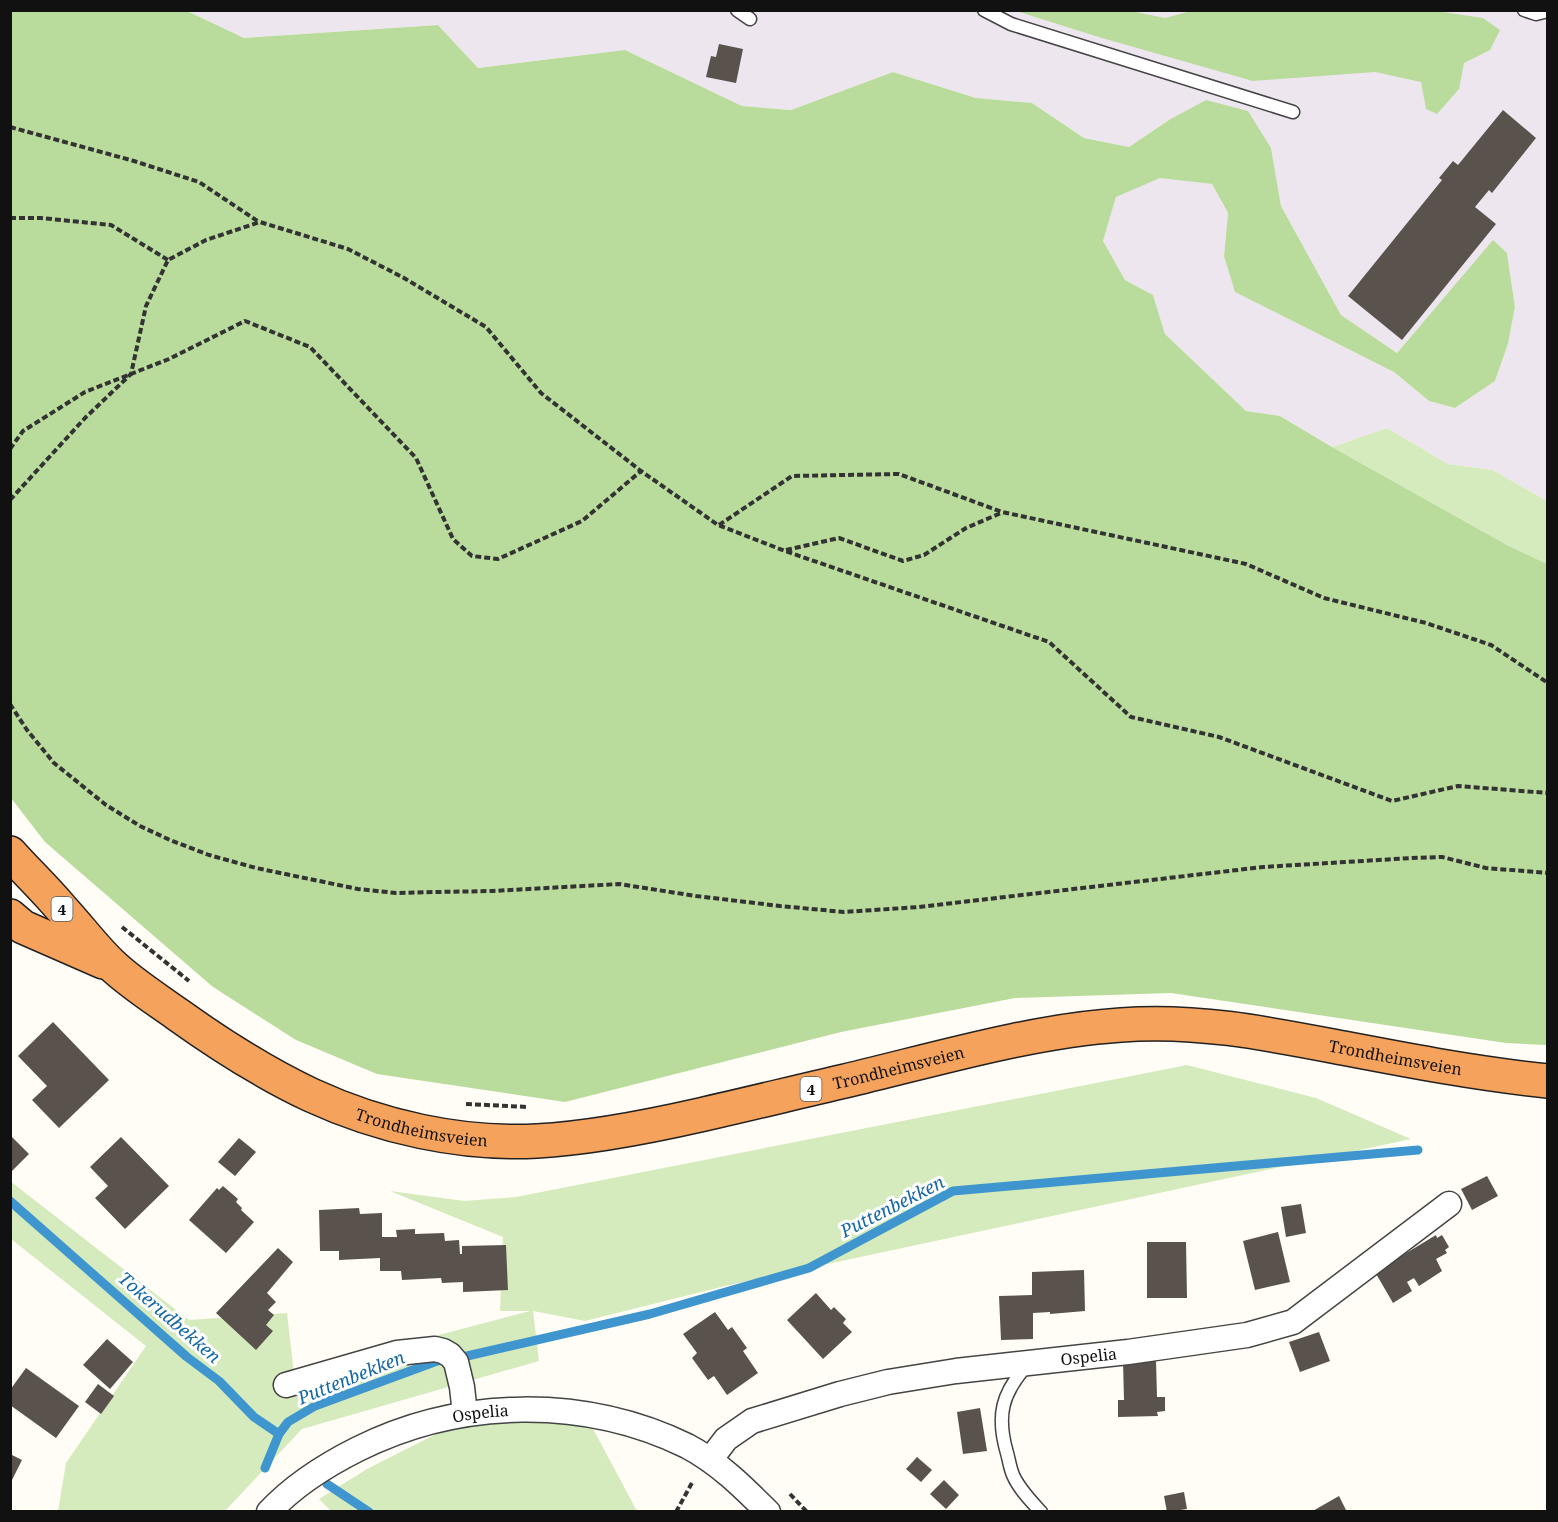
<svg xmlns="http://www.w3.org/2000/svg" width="1558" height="1522" font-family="'Noto Serif',serif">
	<rect width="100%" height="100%" fill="#fffdf5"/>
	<polygon fill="#eee6ef" points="187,11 1547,11 1547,501 1493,470 1448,464 1387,428 1332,447 1280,416 1246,411 1165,334 1153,295 1125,280 1103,241 1116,197 1160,177 1212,184 1228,213 1224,256 1394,372 1429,401 1455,408 1495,381 1508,344 1515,307 1507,253 1493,241 1397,353 1341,315 1281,206 1271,148 1169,120 1129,147 1084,138 1032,103 976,98 893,72 791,110 742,106 625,50 478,68 438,25 244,38"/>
	<g fill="#d5ebbd">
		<polygon points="1387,428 1448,464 1493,470 1547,501 1547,564 1507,545 1332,447"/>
		<polygon points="1187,1065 1316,1098 1411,1139 725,1286 585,1321 533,1311 539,1361 302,1429 224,1512 58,1511 66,1463 146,1346 11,1239 10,1181 189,1320 287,1313 294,1373 530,1311 500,1311 503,1237 390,1191 464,1201 516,1197"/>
		<polygon points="523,1413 592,1427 637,1511 332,1512 319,1499 367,1469 442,1431"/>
	</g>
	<g fill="#b9dc9c">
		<polygon points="11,10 187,11 244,38 438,25 478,68 625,50 742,106 791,110 893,72 976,98 1032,103 1084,138 1129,147 1169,120 1206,100 1248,111 1271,148 1281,206 1341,315 1397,353 1493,240 1507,253 1515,307 1508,344 1495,381 1455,408 1429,401 1394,372 1235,292 1224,256 1228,213 1212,184 1160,178 1116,197 1103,241 1125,280 1153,295 1165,334 1246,411 1280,416 1332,447 1507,545 1547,564 1547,1045 1506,1043 1171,993 1015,998 841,1032 565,1102 377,1074 296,1040 213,987 45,842 11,798"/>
		<polygon points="1131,11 1165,18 1195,10 1436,11 1483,18 1500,30 1490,50 1464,63 1459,89 1437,114 1426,109 1421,82 1375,72 1253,81 1102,38 1016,11"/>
	</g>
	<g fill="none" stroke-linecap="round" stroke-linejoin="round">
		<g stroke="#3f96cf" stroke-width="9">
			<polyline points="10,1201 187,1357 219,1381 254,1417 279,1434 265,1468"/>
			<polyline points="467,1356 650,1314 809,1268 953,1191 1418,1150"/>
			<polyline points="279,1434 288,1422 315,1406 440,1360"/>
			<polyline points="327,1484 369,1512"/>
		</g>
	</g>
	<g fill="#5a524d">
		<polygon points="719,44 743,49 736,83 706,77 711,56 716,57"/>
		<polygon points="1503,110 1536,138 1492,193 1489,190 1475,207 1496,224 1402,340 1348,296 1442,180 1439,178 1453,161 1458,165"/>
		<polygon points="53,1022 109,1080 59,1128 32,1100 47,1086 18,1056"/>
		<polygon points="10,1135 29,1154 12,1171 10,1170"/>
		<polygon points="121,1137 169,1186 125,1229 95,1198 108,1186 90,1167"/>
		<polygon points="239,1138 256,1152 235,1176 218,1162"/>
		<polygon points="1487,1176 1498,1196 1472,1210 1461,1189"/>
		<polygon points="223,1186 238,1199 236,1202 242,1208 241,1210 254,1222 226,1253 189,1220 217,1188 219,1190"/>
		<polygon points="1301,1204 1306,1233 1286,1237 1281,1207"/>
		<polygon points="359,1208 360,1214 382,1213 382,1237 397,1237 396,1230 415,1229 415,1234 444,1233 445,1241 459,1240 460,1254 462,1254 462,1246 506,1245 508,1290 463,1292 463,1282 442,1283 441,1278 402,1280 401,1271 380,1271 380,1258 339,1260 339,1251 320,1251 319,1210"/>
		<polygon points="1278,1232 1290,1282 1255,1290 1243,1241"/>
		<polygon points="1436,1235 1437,1238 1442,1235 1449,1247 1445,1250 1447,1253 1436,1259 1442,1271 1419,1286 1414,1278 1407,1282 1412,1291 1393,1303 1375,1272"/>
		<polygon points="1147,1242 1186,1242 1187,1298 1147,1298"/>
		<polygon points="278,1248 293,1262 267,1293 276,1302 268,1310 274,1315 266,1325 273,1331 256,1350 216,1313"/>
		<polygon points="1084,1270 1085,1311 1050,1314 1050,1312 1033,1313 1033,1339 1001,1340 999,1296 1032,1295 1032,1272"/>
		<polygon points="816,1293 831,1310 834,1307 846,1319 843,1323 852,1332 823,1359 787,1320"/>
		<polygon points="715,1312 728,1330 732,1327 747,1348 743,1351 758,1373 727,1395 714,1376 708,1380 692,1358 697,1353 683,1334"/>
		<polygon points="1319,1332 1330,1361 1300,1372 1289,1342"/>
		<polygon points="107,1339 133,1362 110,1389 83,1365"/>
		<polygon points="1156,1360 1157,1397 1165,1397 1165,1411 1157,1412 1158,1416 1118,1417 1118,1400 1124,1400 1123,1361"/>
		<polygon points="26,1368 79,1406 56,1438 10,1405 10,1390"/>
		<polygon points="98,1384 114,1396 101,1414 85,1402"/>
		<polygon points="980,1408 987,1451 963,1454 957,1412"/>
		<polygon points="10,1454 22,1460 10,1484"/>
		<polygon points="917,1457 932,1470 921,1482 906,1469"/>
		<polygon points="944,1480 959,1495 946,1509 930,1494"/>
		<polygon points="1184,1492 1187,1509 1167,1512 1164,1496"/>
		<polygon points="1339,1496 1347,1512 1311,1512"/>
	</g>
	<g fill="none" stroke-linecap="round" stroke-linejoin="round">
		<g stroke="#444" stroke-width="15">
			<g id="lane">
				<polyline points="737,10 750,19"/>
				<polyline points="984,10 1011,24 1293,112"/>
				<polyline points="1524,10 1536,14 1548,11"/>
				<path d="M1028 1364C1002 1393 996 1415 1007 1453 1009 1460 1010 1468 1013 1475 1019 1489 1031 1501 1041 1512"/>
			</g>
		</g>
		<g stroke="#444" stroke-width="27">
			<g id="street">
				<polyline points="286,1385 397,1353 435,1349 443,1351 450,1355 456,1362 462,1387 465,1414"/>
				<path id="s1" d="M710 1460 726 1439 752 1421 840 1394 888 1382 956 1371 1128 1352 1247 1335 1293 1322 1449 1204"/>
				<path id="s2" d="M269 1512C294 1485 326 1465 358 1449 460 1398 584 1396 687 1446 718 1462 744 1488 768 1512"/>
			</g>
		</g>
		<g stroke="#222" stroke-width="36">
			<g id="highway">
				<path id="s3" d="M10 853C27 872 45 889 61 908 78 926 93 947 111 964 128 981 156 999 177 1014 219 1044 264 1073 311 1095 380 1127 461 1145 537 1141 592 1138 647 1127 700 1115 749 1104 797 1092 845 1081 934 1060 1030 1031 1121 1025 1196 1019 1270 1034 1343 1048 1411 1061 1479 1074 1548 1081"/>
				<polyline points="10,916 23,927 103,962"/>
			</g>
		</g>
		<g stroke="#333" stroke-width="4" stroke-dasharray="6 3" stroke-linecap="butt">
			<polyline points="10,127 134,161 199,182 259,222"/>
			<polyline points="10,218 41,218 111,225 168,260"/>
			<polyline points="10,449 23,431 85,392 169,359 245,321 310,347 416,458 453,539 472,556 498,559 582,521 641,471"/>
			<polyline points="10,500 85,418 131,374 146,306 168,260 206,240 260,222 348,249 404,278 486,327 541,393 641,471 718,525 785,551 1049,642 1131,717 1219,737 1392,801 1458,786 1548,793"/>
			<polyline points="719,525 792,476 899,474 1002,512 1246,564 1324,598 1426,623 1491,645 1548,683"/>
			<polyline points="786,550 839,538 903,561 924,555 966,528 1001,513"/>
			<polyline points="10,704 27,730 54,763 106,805 140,826 170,840 209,855 256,868 358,889 396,893 436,892 493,891 619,884 696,896 780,906 844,912 919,907 1263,867 1412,858 1442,857 1486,868 1548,873"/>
			<polyline points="122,927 189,981"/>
			<polyline points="466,1104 528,1107"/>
			<polyline points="790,1494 807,1512"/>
			<polyline points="676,1512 693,1481"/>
		</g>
		<use href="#lane" stroke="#fff" stroke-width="12"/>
		<use href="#street" stroke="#fff" stroke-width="24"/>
		<use href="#highway" stroke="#f5a25d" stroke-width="33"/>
	</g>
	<g text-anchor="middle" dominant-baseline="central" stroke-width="6" stroke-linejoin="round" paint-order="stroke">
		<g fill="#fff" stroke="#585858" stroke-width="1.5">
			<rect x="51.5" y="897" width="21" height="24" rx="4.5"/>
			<rect x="800.5" y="1077" width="21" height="24" rx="4.5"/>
		</g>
		<g font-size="15" font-weight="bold" fill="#111">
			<text x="62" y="909">4</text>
			<text x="811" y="1089">4</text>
		</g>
		<g font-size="16" fill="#111" stroke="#fff">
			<text stroke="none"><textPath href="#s3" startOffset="1496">Trondheimsveien</textPath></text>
			<text stroke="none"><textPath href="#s3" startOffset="992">Trondheimsveien</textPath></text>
			<text stroke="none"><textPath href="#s3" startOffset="506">Trondheimsveien</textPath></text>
			<text stroke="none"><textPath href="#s1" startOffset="402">Ospelia</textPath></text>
			<text stroke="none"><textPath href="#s2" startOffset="238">Ospelia</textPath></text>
		</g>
		<g font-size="18" font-style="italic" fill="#1768a6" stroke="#fff">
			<text transform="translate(892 1206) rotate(-27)">Puttenbekken</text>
			<text transform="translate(170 1317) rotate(41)">Tokerudbekken</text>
			<text transform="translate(351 1377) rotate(-22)">Puttenbekken</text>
		</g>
	</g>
	<rect width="1558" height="1522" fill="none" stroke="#111111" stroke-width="24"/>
</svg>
